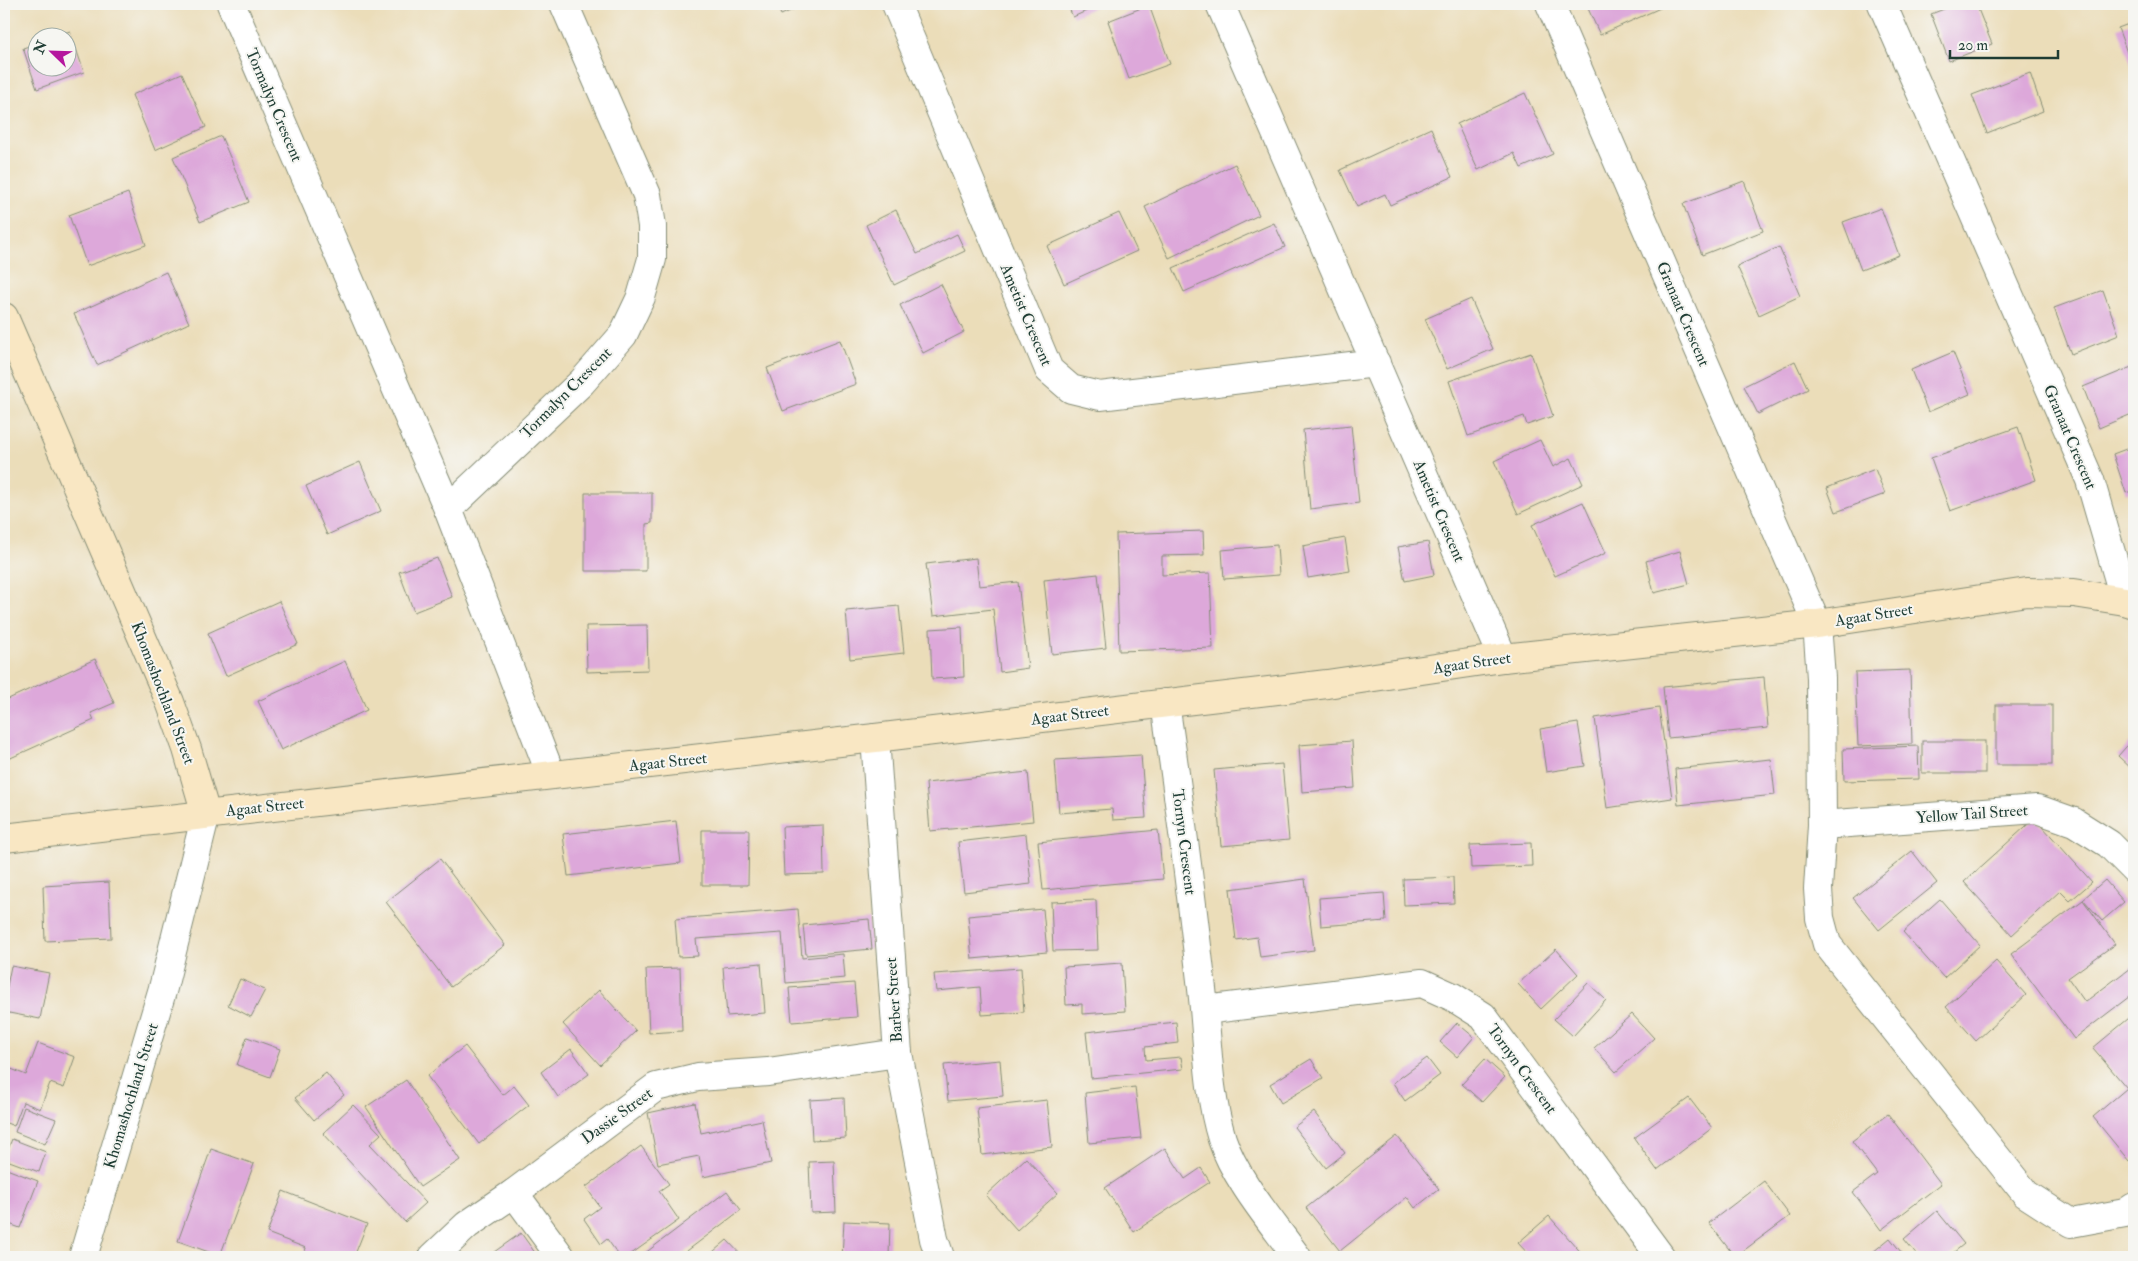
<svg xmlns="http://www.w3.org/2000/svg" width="2138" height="1261" font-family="'IM FELL Double Pica',serif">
	<rect width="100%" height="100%" fill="#f6f6f2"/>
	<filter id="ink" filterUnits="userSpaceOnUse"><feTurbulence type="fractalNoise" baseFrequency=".02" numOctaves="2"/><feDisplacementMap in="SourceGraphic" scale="10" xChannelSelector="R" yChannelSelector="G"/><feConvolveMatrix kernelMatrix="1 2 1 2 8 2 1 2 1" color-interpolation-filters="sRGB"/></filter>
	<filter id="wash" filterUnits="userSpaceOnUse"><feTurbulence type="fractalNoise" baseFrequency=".0096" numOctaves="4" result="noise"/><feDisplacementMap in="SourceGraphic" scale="20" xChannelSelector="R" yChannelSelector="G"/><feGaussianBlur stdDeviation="1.12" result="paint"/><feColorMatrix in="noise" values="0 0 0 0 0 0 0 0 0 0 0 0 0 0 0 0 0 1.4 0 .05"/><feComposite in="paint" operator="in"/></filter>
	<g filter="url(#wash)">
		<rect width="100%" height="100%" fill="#ebddb9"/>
		<g id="blocks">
			<g fill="#dda8da">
				<polygon points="776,4 806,4 781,15"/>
				<polygon points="1067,4 1102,4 1073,17"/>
				<polygon points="1586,4 1669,4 1600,35"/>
				<polygon points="1957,4 1976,4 1992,44 1949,61 1931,14"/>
				<polygon points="1149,5 1170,64 1129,79 1108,21"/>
				<polygon points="2134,22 2134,65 2132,66 2118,28"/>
				<polygon points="70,31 84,72 37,89 23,48 38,43 38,68 68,68 68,38 53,37"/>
				<polygon points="182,73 206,127 155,150 132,95"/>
				<polygon points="2030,73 2043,111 1987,133 1972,95"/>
				<polygon points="1525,93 1553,154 1521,168 1514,153 1478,170 1457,124"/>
				<polygon points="1431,128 1452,177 1390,205 1385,194 1357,207 1340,170"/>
				<polygon points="221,136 249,202 200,222 173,157"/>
				<polygon points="1235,164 1259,215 1169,258 1145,207"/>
				<polygon points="1744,181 1763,231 1702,255 1683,204"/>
				<polygon points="128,193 146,245 87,266 69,215"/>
				<polygon points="1881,208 1899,255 1861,270 1843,222"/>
				<polygon points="896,210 917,254 957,234 965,251 894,285 866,225"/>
				<polygon points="1119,213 1137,251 1064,284 1047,246"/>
				<polygon points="1274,223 1285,247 1184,292 1173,268"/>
				<polygon points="1779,247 1800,296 1759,315 1737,266"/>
				<polygon points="166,272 189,323 97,365 74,314"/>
				<polygon points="941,284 964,332 923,353 900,305"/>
				<polygon points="2103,290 2119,335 2071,354 2054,308"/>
				<polygon points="1471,299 1493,349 1447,369 1425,319"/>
				<polygon points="840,340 856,384 783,411 767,368"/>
				<polygon points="1953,352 1970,394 1928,412 1911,370"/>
				<polygon points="1531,353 1553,416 1527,425 1524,416 1468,436 1449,381"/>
				<polygon points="1795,361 1808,389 1758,414 1744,386"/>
				<polygon points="2134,366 2134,413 2099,428 2083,387"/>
				<polygon points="1351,425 1359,503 1310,509 1303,430"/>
				<polygon points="2018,427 2036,480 1950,511 1931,458"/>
				<polygon points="1540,440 1553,467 1571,458 1583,484 1518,514 1494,461"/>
				<polygon points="2134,446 2134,490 2126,493 2113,454"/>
				<polygon points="360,462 381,511 327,535 306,486"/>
				<polygon points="1875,469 1885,494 1836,512 1827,488"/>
				<polygon points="585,493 652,493 652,523 646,524 646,571 585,571"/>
				<polygon points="1583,502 1606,553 1555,576 1532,525"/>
				<polygon points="1203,531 1204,555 1162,556 1162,575 1210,573 1213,648 1119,651 1116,534"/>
				<polygon points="1345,538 1350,571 1308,578 1303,546"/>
				<polygon points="1428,542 1434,575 1405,581 1398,547"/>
				<polygon points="1277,545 1279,575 1224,579 1222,550"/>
				<polygon points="1680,551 1689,584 1654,593 1646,561"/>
				<polygon points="437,558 452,597 414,612 399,572"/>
				<polygon points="976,558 979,586 1018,582 1028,668 1000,672 993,609 933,616 926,564"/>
				<polygon points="1098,574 1106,648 1052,654 1044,580"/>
				<polygon points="279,601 298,644 226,676 208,633"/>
				<polygon points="899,606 904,653 850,659 846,611"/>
				<polygon points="647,625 648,670 587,672 586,626"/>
				<polygon points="962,627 964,677 932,679 930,629"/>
				<polygon points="95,659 114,703 91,713 94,720 4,761 4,701"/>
				<polygon points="345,661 367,710 281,750 258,701"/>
				<polygon points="1910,670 1912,744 1858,746 1855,672"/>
				<polygon points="1764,677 1768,728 1668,738 1663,687"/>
				<rect x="1996" y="705" width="56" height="60"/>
				<polygon points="1659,708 1672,798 1607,808 1595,718"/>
				<polygon points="1578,723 1585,766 1546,772 1540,729"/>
				<polygon points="2134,738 2134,771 2118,756"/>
				<polygon points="1352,741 1355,788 1302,792 1299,745"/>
				<rect x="1922" y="741" width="63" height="32"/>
				<polygon points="1918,746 1919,779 1844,781 1843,749"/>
				<polygon points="1141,755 1146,818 1113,820 1112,809 1059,813 1055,760"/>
				<polygon points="1771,759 1775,795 1678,805 1675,769"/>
				<polygon points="1282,764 1289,840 1221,846 1214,770"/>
				<polygon points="1028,772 1033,821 930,831 926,783"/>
				<polygon points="2035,818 2092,882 2070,901 2060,891 2012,935 1964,882"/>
				<polygon points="676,821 681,863 568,876 563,834"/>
				<polygon points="823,825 824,874 784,875 782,827"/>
				<polygon points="702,830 749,830 748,885 702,885"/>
				<polygon points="1158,830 1163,879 1043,890 1038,842"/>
				<polygon points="1026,834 1031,884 964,892 958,842"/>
				<polygon points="1531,843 1532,866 1471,868 1470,845"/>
				<polygon points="1912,851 1937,883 1879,930 1853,898"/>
				<polygon points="440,859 505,945 451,987 386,902"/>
				<polygon points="1453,877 1454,903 1404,905 1403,879"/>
				<polygon points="1305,879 1314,950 1260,957 1257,937 1236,940 1230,889"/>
				<polygon points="2105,880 2124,902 2102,921 2083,899"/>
				<polygon points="109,882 111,938 45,941 43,886"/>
				<polygon points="1384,893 1386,921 1321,926 1319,898"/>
				<polygon points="1940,899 1980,945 1944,978 1903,932"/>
				<polygon points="1096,900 1098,950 1053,951 1051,902"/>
				<polygon points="2083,900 2115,944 2068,978 2085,1002 2134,965 2134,993 2074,1039 2011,954"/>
				<polygon points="798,909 802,958 843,954 845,978 786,983 782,933 696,939 698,956 678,957 675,919"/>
				<polygon points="1043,909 1047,952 972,959 968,916"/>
				<polygon points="869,919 872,949 806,955 803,925"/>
				<polygon points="1556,949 1578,974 1541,1009 1518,984"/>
				<polygon points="1996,961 2026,995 1976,1041 1946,1007"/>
				<polygon points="761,963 765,1013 727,1016 723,967"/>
				<polygon points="1122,963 1125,1011 1082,1014 1082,1004 1066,1005 1064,967"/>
				<polygon points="11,966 49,973 40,1019 4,1012 4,1001"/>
				<polygon points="680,968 682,1031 649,1033 646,969"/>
				<polygon points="1021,968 1024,1012 982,1015 980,987 936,991 934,974"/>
				<polygon points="240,979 265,990 251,1017 228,1005"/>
				<polygon points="854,983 857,1017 792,1022 789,988"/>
				<polygon points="1588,983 1606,1000 1573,1036 1554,1019"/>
				<polygon points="599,990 636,1031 600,1065 563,1024"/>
				<polygon points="1632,1014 1654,1038 1616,1072 1594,1048"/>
				<polygon points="2134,1014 2134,1157 2129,1161 2093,1117 2127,1088 2093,1048"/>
				<polygon points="1176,1022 1178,1043 1145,1047 1146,1060 1181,1057 1183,1069 1091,1078 1086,1032"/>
				<polygon points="1457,1023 1474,1037 1457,1057 1440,1042"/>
				<polygon points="247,1037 280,1049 270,1077 237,1065"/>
				<polygon points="38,1043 75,1057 64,1088 50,1083 40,1109 23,1102 14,1126 4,1122 4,1066 26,1075"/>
				<polygon points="465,1046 503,1095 514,1086 529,1105 479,1144 427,1076"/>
				<polygon points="571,1049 589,1074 558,1097 541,1072"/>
				<polygon points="1427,1058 1440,1075 1405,1101 1393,1083"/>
				<polygon points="1311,1059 1323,1078 1281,1103 1270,1084"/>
				<polygon points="1485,1059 1505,1077 1482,1102 1462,1084"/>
				<polygon points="1000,1060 1003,1096 948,1101 944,1065"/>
				<polygon points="326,1073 344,1095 314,1120 295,1098"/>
				<polygon points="406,1080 460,1160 420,1187 366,1107"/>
				<polygon points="1135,1087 1141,1138 1089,1143 1085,1093"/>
				<polygon points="844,1098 846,1138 812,1140 810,1100"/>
				<polygon points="1689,1098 1712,1128 1657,1170 1634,1138"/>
				<polygon points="1047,1100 1052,1147 982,1155 977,1108"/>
				<polygon points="695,1103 701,1133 762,1120 771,1163 703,1177 699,1156 658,1164 648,1113"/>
				<polygon points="353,1105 381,1134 370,1144 426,1203 405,1222 323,1133"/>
				<polygon points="24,1107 56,1119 45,1144 15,1132"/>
				<polygon points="1314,1112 1345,1153 1326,1168 1294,1127"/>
				<polygon points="1888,1114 1941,1184 1881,1230 1853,1192 1877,1174 1852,1141"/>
				<polygon points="1397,1136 1439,1189 1415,1208 1407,1197 1340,1251 1306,1208"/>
				<polygon points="12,1139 46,1152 39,1172 4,1159"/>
				<polygon points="641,1146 669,1184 659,1191 679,1220 627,1257 620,1257 607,1239 601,1244 584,1219 600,1207 586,1187"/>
				<polygon points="1165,1148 1185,1179 1201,1168 1210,1182 1134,1232 1105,1188"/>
				<polygon points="211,1149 254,1164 220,1256 178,1241"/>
				<polygon points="1026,1158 1058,1193 1017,1230 986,1195"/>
				<polygon points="834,1161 836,1212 811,1213 809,1162"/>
				<polygon points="4,1168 38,1181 20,1228 4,1222"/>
				<polygon points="1764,1181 1790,1216 1735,1257 1709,1223"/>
				<polygon points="283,1191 367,1224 354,1257 303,1257 306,1248 267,1233"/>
				<polygon points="727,1191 741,1210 679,1257 640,1257"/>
				<polygon points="1937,1211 1964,1244 1948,1257 1919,1257 1904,1239"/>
				<polygon points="1549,1216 1584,1256 1583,1257 1531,1257 1518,1243"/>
				<polygon points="844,1221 890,1223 889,1257 842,1257"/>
				<polygon points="521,1233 538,1257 487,1257"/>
				<polygon points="1890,1238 1905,1257 1867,1257"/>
				<polygon points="727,1240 743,1257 707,1257"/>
			</g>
		</g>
	</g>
	<g filter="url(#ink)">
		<use href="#blocks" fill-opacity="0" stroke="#858d76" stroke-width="1"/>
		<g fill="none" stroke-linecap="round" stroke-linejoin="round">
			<g stroke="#858d76" stroke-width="30">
				<g id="street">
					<polyline points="231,4 448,509 551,775"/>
					<polyline points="896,4 1049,370 1071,389 1100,396 1376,363"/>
					<polyline points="1220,4 1503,658"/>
					<polyline points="1550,4 1817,624 1821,678 1822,825 1818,889 1820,918 1827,944 2026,1194 2071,1223 2125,1213 2134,1207"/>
					<polyline points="1882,4 2090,480 2125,601"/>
					<polyline points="448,509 582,382 623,335 641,297 652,259 652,226 647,195 564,4"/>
					<path d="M1165 703C1179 798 1191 893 1202 989 1208 1039 1207 1090 1222 1139 1235 1179 1272 1222 1297 1257"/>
					<polyline points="875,738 898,1053 934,1239 940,1257"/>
					<polyline points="1822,825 2037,809 2074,822 2109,844 2134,869"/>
					<polyline points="1205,1010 1422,983 1453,997 1483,1016 1661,1257"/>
					<polyline points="514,1193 561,1257"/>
					<polyline points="83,1257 163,988 206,814"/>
					<polyline points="433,1257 467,1225 514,1193 656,1087 698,1077 768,1072 898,1053"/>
				</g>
			</g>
			<g stroke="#858d76" stroke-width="30">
				<g id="secondary">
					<polyline points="4,317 170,702 187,749 206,814"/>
					<polyline points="4,838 875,738 1327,684 1503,658 1817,624 2027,592 2074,593 2125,601 2134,604"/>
				</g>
			</g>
			<use href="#street" stroke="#fff" stroke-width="28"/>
			<use href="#secondary" stroke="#f9e7c3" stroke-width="28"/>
		</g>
	</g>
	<g text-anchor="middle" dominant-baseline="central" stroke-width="4" stroke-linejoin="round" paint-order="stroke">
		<g font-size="16" fill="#1f3d34" stroke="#f6f6f2">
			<text transform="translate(274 105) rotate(67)">Tormalyn Crescent</text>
			<text transform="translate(1683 314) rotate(67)">Granaat Crescent</text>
			<text transform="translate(1026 315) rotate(67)">Ametist Crescent</text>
			<text transform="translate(566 393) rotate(-45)">Tormalyn Crescent</text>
			<text transform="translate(2070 437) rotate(67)">Granaat Crescent</text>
			<text transform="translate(1439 511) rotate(67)">Ametist Crescent</text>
			<text transform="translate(1874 615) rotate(-9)">Agaat Street</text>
			<text transform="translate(1472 663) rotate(-8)">Agaat Street</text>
			<text transform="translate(163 693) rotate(69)">Khomashochland Street</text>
			<text transform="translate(1070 715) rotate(-7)">Agaat Street</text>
			<text transform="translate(668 762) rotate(-6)">Agaat Street</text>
			<text transform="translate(265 807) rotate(-6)">Agaat Street</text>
			<text transform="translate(1972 814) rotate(-4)">Yellow Tail Street</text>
			<text transform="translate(1184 842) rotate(83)">Tornyn Crescent</text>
			<text transform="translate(894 1000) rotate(-94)">Barber Street</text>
			<text transform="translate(1522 1069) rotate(54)">Tornyn Crescent</text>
			<text transform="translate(131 1096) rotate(-73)">Khomashochland Street</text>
			<text transform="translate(617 1116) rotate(-36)">Dassie Street</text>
		</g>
	</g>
	<rect width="2138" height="1261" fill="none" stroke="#f6f6f2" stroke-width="20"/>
	<g transform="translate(52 52) rotate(293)"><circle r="24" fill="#f6f6f2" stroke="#a0aca6"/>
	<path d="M0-4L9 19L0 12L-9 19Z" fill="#b5179e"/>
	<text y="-8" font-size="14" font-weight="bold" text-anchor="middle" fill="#1f3d34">N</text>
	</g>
	<path d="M1950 50v8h108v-8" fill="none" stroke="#1f3d34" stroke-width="2.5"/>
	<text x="1958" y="50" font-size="15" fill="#1f3d34" stroke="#f6f6f2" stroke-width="4" paint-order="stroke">20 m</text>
</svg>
